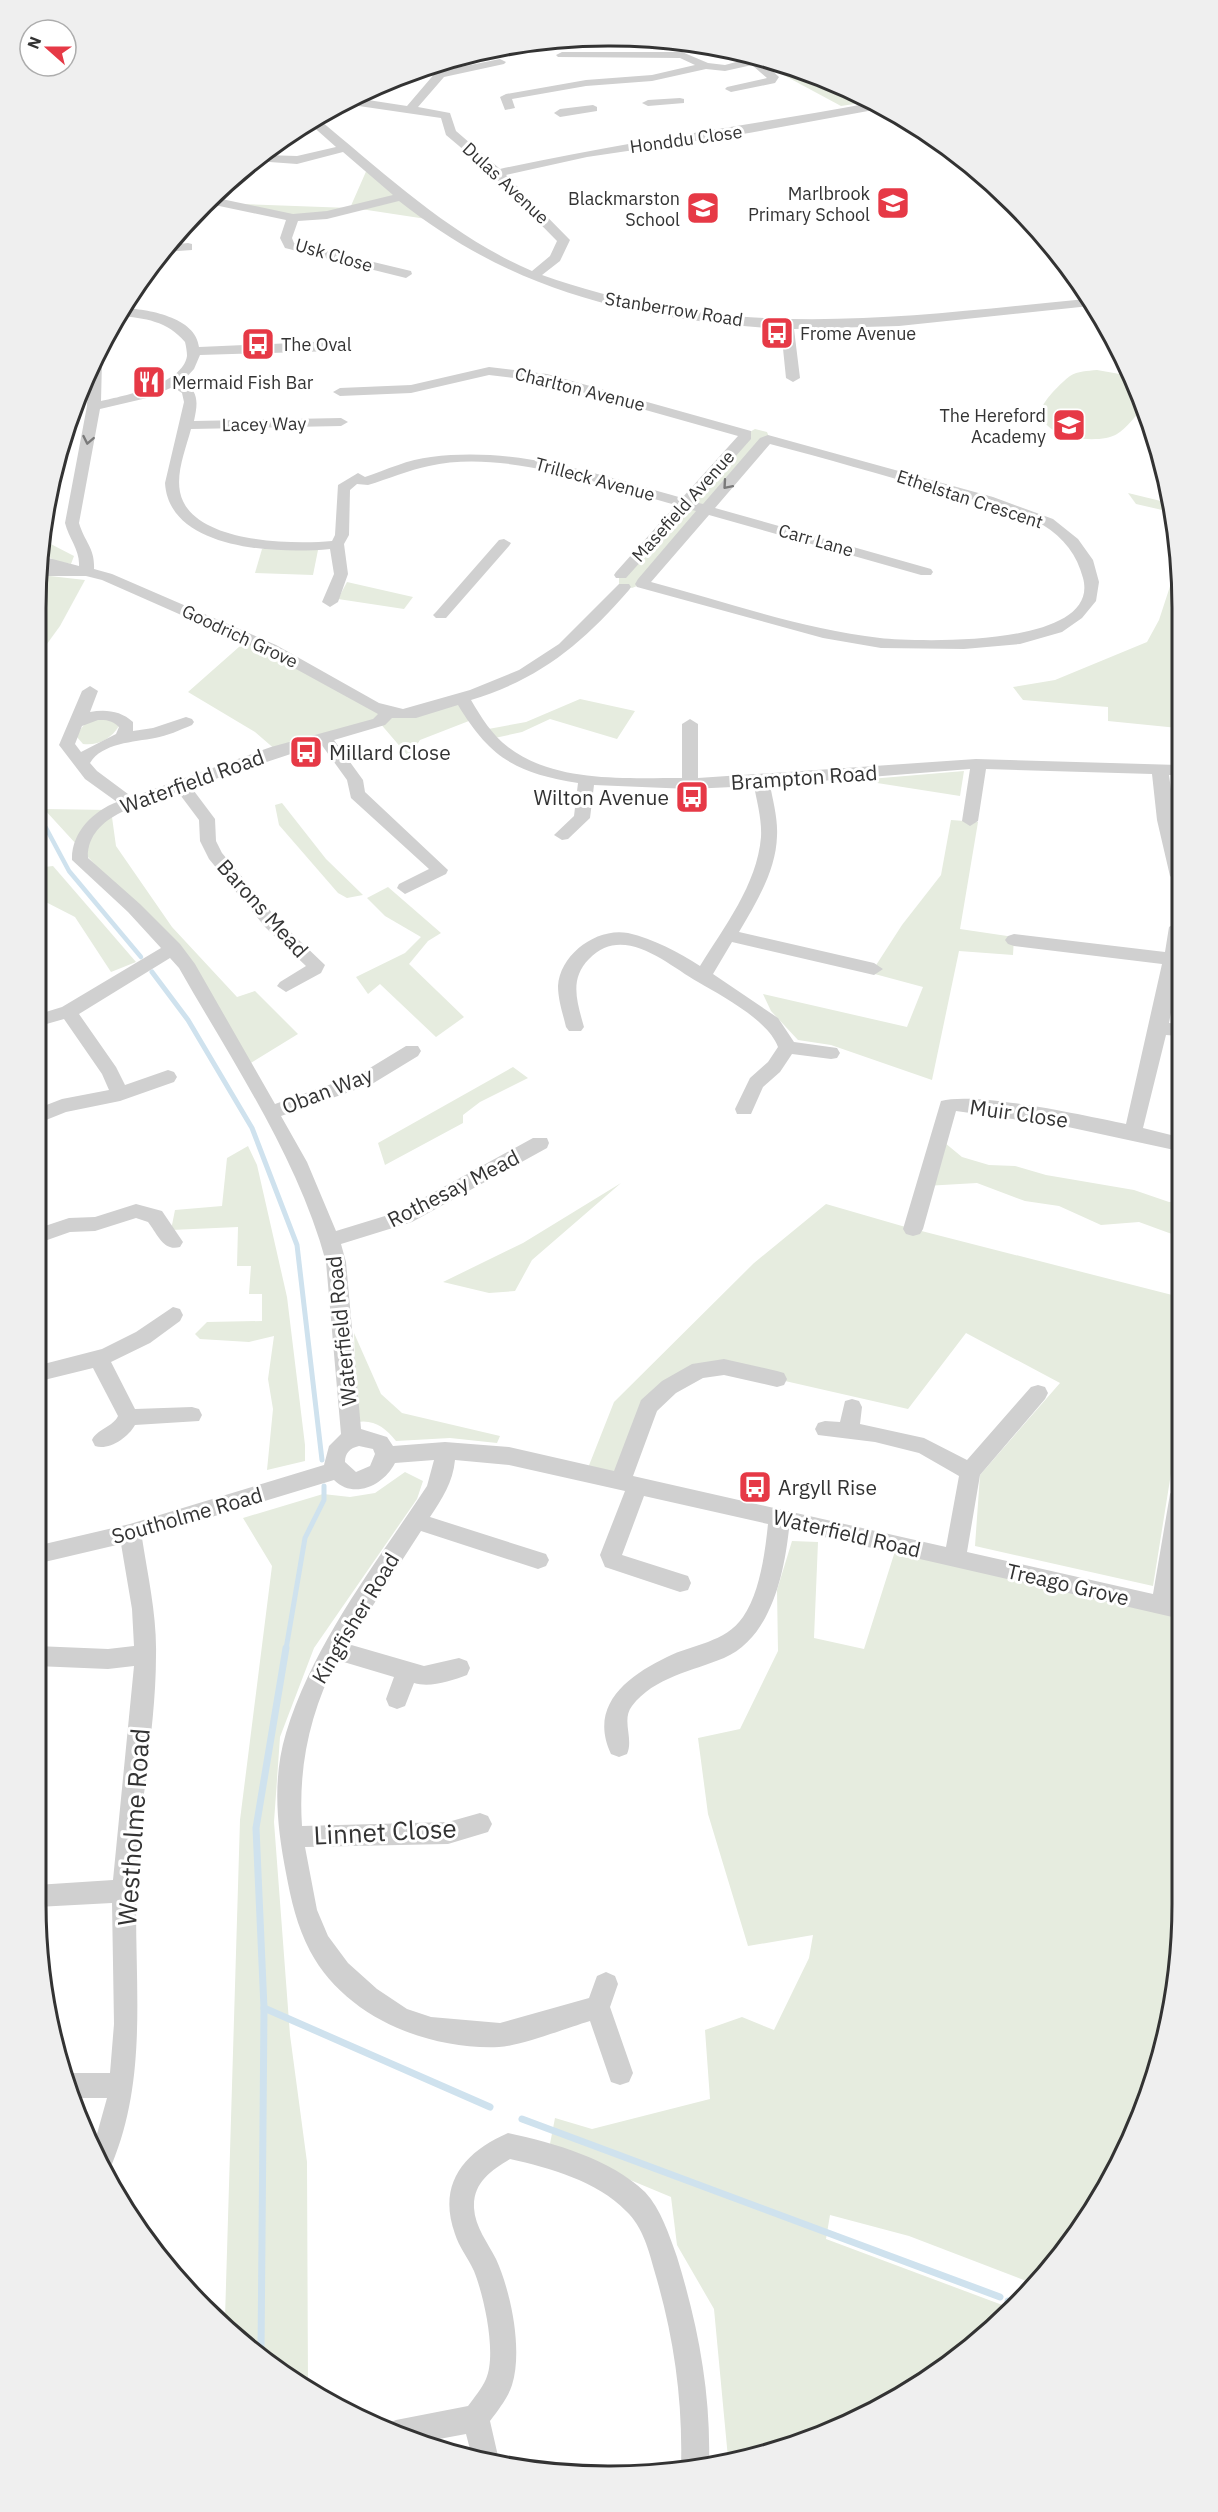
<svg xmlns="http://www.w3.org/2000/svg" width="1218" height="2512" font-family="'IBM Plex Sans',sans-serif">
	<rect width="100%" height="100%" fill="#fff"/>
	<g fill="#e6ecdf">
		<polygon points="770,62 829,80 867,102 841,106 763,64"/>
		<polygon points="368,167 433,220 354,208 293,218 217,203 350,208"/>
		<path d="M1097 370 1131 376 1138 389 1143 408C1135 416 1127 428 1117 434 1099 445 1042 439 1041 412 1041 402 1062 382 1070 376 1078 371 1087 371 1097 370Z"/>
		<polygon points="755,429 767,432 769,437 642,584 632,588 619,584 619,577 746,434"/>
		<polygon points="1128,493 1169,503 1171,512 1136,504"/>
		<polygon points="43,540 74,556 71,564 55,561 42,552"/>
		<polygon points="262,549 318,550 313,575 255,573"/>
		<polygon points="1177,565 1178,728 1108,721 1108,707 1023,700 1013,687 1055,680 1147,642 1159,620"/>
		<polygon points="41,575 85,580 60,626 36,659 36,609"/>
		<polygon points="347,582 413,597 404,609 338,599"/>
		<polygon points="248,639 388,713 462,699 474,719 420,740 409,757 379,722 277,751 255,732 188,692"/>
		<polygon points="580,699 635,711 617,739 550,719 522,732 490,739 483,730 526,722"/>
		<path d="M100 718 114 721 119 726C111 739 98 746 83 744L77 737C82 724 87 721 100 718Z"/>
		<polygon points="964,771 960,796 858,780"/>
		<polygon points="282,803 326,859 363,895 347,898 338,893 279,825 275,805"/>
		<polygon points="44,809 111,810 116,846 172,927 237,997 255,991 298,1034 246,1066 186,964"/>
		<polygon points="951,820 978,822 960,929 1014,937 1013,955 959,951 932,1080 831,1045 798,1040 771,1011 763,994 907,1027 923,987 871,973 902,925 941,875"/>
		<polygon points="53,866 136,962 111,972 75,917 36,897 36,868"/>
		<polygon points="388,887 441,933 428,941 409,964 464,1017 436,1037 380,984 368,994 356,977 405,953 421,937 385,916 367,898"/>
		<polygon points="513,1067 528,1078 480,1102 463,1115 463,1123 385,1165 378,1143"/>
		<polygon points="939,1138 962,1157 989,1165 1015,1166 1046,1175 1134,1190 1169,1202 1179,1201 1180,1237 1139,1222 1101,1225 1059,1206 1025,1201 977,1183 925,1186"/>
		<polygon points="248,1146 257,1165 287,1297 305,1445 305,1461 267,1470 273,1409 268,1379 274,1336 249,1342 200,1339 195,1334 207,1322 262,1321 262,1294 249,1294 251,1266 237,1266 238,1227 171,1230 175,1210 222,1206 227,1158"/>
		<polygon points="621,1183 532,1260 515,1291 489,1293 443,1282 523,1243"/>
		<polygon points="826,1204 902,1226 1180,1297 1180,1417 1153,1586 975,1546 980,1475 1060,1383 966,1333 908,1409 724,1367 669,1387 621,1481 586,1473 614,1402 754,1263"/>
		<path d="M354 1333 381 1394 402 1413 500 1436 497 1443 450 1438 396 1441C386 1428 374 1419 357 1422Z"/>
		<polygon points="405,1472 423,1481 417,1499 314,1648 280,1737 274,1822 290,2035 307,2162 308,2389 291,2380 225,2318 240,1820 272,1566 243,1518 323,1494 350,1497 375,1493"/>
		<polygon points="792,1541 818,1542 814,1638 864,1649 896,1548 1181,1610 1182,1903 1171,2015 1138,2123 1085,2222 1034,2284 909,2236 830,2215 826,2239 1013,2309 863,2417 728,2458 714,2309 677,2245 671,2197 587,2162 549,2149 555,2118 592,2129 710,2099 705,2030 742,2017 774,2030 809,1958 813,1935 748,1946 708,1814 698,1738 740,1729 778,1651 777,1590"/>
	</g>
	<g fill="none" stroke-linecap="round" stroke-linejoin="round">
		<polyline stroke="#cfe2ee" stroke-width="4.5" points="36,816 46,828 69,871 141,957"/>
		<g stroke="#cfe2ee" stroke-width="5">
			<polyline points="152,972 188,1020 252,1128 297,1245 322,1460"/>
			<polyline points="286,1649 305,1538 324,1500 324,1486"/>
		</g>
		<g stroke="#cfe2ee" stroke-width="7">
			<polyline points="264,2008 490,2107"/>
			<polyline points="522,2119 1000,2297"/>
			<polyline points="1008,2301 1017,2304"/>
			<polyline points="261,2352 264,2008 256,1828 286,1648"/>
		</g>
		<g fill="#d0d0d0" fill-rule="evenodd">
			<polygon points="562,52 682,52 708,63 725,65 755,57 766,61 763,62 779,77 775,83 731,92 725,89 727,87 767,78 752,65 725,71 706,69 652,81 586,86 512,99 515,108 505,110 500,97 506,94 586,80 652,75 695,65 680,58 558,57 556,55"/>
			<path d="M500 59 506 62 504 64 444 77 418 107 450 113 456 131 500 169C622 142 746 126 870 103L879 109 749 133 587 157 506 175 570 240 560 261 542 275C731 342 893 318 1086 299L1090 306 899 326 794 329 800 378 793 382 786 378 781 329C634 319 517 294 399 201L327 219 298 221 292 238 294 243 411 271 412 274 406 278 285 248 280 238 286 220 205 203 212 197 293 214 327 211 393 195 343 152 297 164 256 161 264 155 297 156 336 147 309 123 317 118C387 175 449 235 532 271L550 256 557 241 484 167 446 135 441 118 345 104 355 98 407 106 436 72Z"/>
			<polygon points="680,98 684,99 684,103 648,106 642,103 648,100"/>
			<polygon points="593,105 597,107 597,111 560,117 554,113 560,109"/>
			<polygon points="188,243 192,244 192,250 164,252 170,245"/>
			<path d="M123 308C147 309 196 317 199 347L316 342 335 343 342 347 335 351 200 355 194 369 183 381C199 392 198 402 194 421L341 418 348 422 341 426 191 429C186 448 176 472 180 492 190 543 292 545 332 541L335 535 338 485 358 473 365 477C386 470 409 459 431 457 519 446 599 475 682 498L738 436 546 382 489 375 411 393 340 396 333 392 340 388 411 385 489 367 547 374 751 431V439L695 502 703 504 760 438 768 435 993 497 1053 519 1078 539 1093 560 1099 582 1096 601 1082 618 1062 632 1020 644 964 649 881 648 823 638 637 587 635 584 638 579 696 511 688 509 626 578H616L614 575 616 572 676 505C604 485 503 449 429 466 409 470 388 479 368 485L357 484 350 490 349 535 344 544 348 574 338 602 330 607 322 602 334 574 330 549C280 554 169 551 165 483L184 402 182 393 173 387 147 398 100 409 79 523C85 543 95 548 94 569L112 574 276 645 379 703 403 709 470 690 519 670 559 644 619 584H629L631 587 629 590C582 644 540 679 471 700 481 717 492 735 508 747 554 783 627 778 682 778V724L690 719 698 724V778L976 759 1178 765V775H1169L1178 841V882L1170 876 1157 820 1152 774 986 769 978 821 970 826 962 821 970 769 770 785C773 801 778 819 777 836 776 871 756 903 739 932L874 963 883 969 874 975 732 942 713 974 778 1018 794 1042 837 1048 840 1053 837 1058 831 1059 792 1054 780 1072 763 1087 751 1114H737L735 1109 750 1078 768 1062 778 1047C768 1020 722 996 698 982 667 964 623 923 589 959 569 979 577 1002 584 1027L581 1031H569L566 1027C563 1014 558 1000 558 986 560 954 597 927 628 933 654 939 678 952 700 966 724 927 757 885 761 837 762 820 757 802 754 786L690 789 594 785 590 818 568 839 562 840 554 835 574 816 578 783C516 773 490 758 458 705L416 718H392L385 725 334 740 363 780 365 792 448 870 446 874 405 894 397 888 399 884 429 869 351 798 347 780 321 744 191 787 215 819 216 841 222 853 278 920 325 965 321 973 286 992 277 986 280 982 306 966 266 928 209 859 200 841 199 820 178 792C146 803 87 814 88 858L140 904 180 944 195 964 275 1104 360 1074 406 1046H418L421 1051 418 1056 372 1084 281 1116 307 1162 336 1231 398 1212 533 1138H547L549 1143 547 1148 412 1222 341 1244 346 1262 361 1429 387 1437 393 1446 445 1442 509 1447 614 1471 641 1400 662 1381 692 1364 724 1359 777 1371 784 1373 787 1379 784 1385 777 1387 724 1375 703 1378 676 1393 657 1411 633 1476 946 1547 959 1476 919 1453 875 1442 818 1435 815 1429 818 1423 825 1421 840 1422 845 1401 852 1399 859 1401 862 1407 860 1424 924 1438 967 1460 1031 1387 1038 1385 1045 1387 1048 1393 1045 1399 980 1475 967 1552 1153 1594 1170 1494 1174 1488 1180 1485 1181 1559 1174 1599 1181 1601V1619L789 1529C784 1574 771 1638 724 1658 693 1671 654 1677 632 1706 621 1720 634 1739 627 1754L619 1757 611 1754C588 1705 628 1676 667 1657 693 1644 725 1643 743 1617 760 1592 765 1553 768 1524L644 1496 622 1555 688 1576 691 1583 688 1590 680 1592 605 1567 600 1555 625 1491 509 1465 455 1460C453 1482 442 1499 430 1517L546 1554 549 1560 546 1566 538 1569 421 1531 348 1644 424 1666 459 1658 467 1661 470 1668 467 1675C451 1681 430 1688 414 1683L405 1706 397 1709 389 1706 386 1699 394 1677 337 1660C310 1712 298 1767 302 1826L448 1822 480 1813 488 1816 492 1824 488 1832 448 1844 305 1847 317 1910 328 1936 348 1963 377 1989 407 2009 431 2017 500 2023 589 1998 597 1976 606 1972 615 1976 618 1984 610 2007 633 2073 629 2082 620 2085 611 2082 590 2021C567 2028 520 2046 499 2047 427 2050 345 2017 310 1951 297 1926 291 1900 286 1873 277 1827 272 1779 286 1733 314 1642 375 1565 427 1486L434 1460 395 1463C384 1485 354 1500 334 1480L142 1538C148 1577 157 1616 156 1655 156 1728 140 1800 137 1872 132 1971 151 2070 112 2164L108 2166 95 2141 107 2098H72L64 2073H110L114 2024 112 1903 37 1907 36 1885 113 1880 134 1666 108 1669 36 1666V1646L108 1649 134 1646 132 1609 121 1544 36 1564V1546L130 1524 324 1465 329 1446 341 1434 326 1262C298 1158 232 1061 179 968L170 958 79 1014 116 1067 125 1085 168 1070 174 1072 177 1077 174 1082 120 1101 66 1112 36 1124V1109L62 1099 109 1090 102 1074 64 1019 36 1027V1015L62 1007 161 948 128 912 72 860C71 833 93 811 117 802L85 779 59 745 82 691 90 686 98 691 90 712C106 709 121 711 133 722V731L153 728 186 717 192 719 194 722 192 725C180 730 167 736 155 738 134 742 102 743 90 763L97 771 132 797 271 747 373 719 378 714 265 652 102 580 86 576H39L40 568H46L40 565 41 556 79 566C80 550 69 539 65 523L87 406 88 374 97 357 102 361 101 401C124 396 183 384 187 356 187 352 186 346 185 342 167 321 145 318 119 316ZM770 444C825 458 881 475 936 490 966 498 1017 510 1043 525 1064 538 1077 555 1083 578 1102 648 918 642 880 638 802 629 726 602 651 582L709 515 921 575H931L933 572 931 569 715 508ZM98 720C106 720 112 720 119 727L116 734 81 752 75 744 82 726ZM359 1446 373 1449 375 1454 370 1466 356 1472 345 1462C345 1453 350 1448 359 1446Z"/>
			<polygon points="504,539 511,543 509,546 446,618 436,618 433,615 436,612 499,540"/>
			<polygon points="36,904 47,911 44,915 36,916"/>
			<path d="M1178 921 1179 971 1169 1023 1179 1024V1036L1166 1035 1143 1128 1179 1137V1151L1068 1127 956 1111 923 1229 920 1234 913 1236 906 1234 903 1229 941 1101C977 1091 1085 1116 1126 1124L1162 964 1014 946 1008 944 1005 940 1008 936 1014 934 1165 952 1169 927Z"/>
			<path d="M136 1204 162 1211 183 1242 180 1247C163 1252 157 1233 148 1222L136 1218 95 1231 70 1232 36 1244V1229L69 1218 95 1217Z"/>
			<path d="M173 1307 180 1309 183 1315 180 1321 150 1343 111 1362 135 1409 192 1407 199 1409 202 1415 199 1421 135 1425C128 1438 108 1451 95 1446L92 1440C97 1429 113 1427 118 1416L93 1368 36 1382V1366L102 1349 136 1332Z"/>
			<path d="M508 2133C554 2143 611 2159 645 2192 661 2209 669 2235 677 2257 698 2325 711 2393 709 2463L684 2471 681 2468C683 2401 674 2337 655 2273 649 2251 643 2227 626 2211 597 2181 550 2168 510 2159 491 2171 473 2182 474 2208 475 2227 488 2243 496 2259 511 2292 523 2350 512 2385 508 2398 498 2410 490 2421L500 2465 472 2457 466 2434 423 2442 384 2429 386 2424 396 2420 468 2406C474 2398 482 2388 486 2379 497 2354 484 2296 474 2271 468 2258 459 2247 455 2234 437 2184 464 2152 508 2133Z"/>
		</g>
	</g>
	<defs><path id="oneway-chevron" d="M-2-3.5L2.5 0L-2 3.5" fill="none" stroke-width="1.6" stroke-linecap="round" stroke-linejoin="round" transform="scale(1.5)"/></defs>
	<g stroke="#7a7a7a">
		<use href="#oneway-chevron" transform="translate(88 440) rotate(101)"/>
		<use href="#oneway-chevron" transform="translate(727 485) rotate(131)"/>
	</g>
	<defs>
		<g id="school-square" transform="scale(1.725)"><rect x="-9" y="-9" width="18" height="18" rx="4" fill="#e63946" stroke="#fff"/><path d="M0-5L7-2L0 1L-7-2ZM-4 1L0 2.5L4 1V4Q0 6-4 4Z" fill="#fff"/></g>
		<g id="bus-square" transform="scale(1.725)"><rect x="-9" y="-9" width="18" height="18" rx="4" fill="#e63946" stroke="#fff"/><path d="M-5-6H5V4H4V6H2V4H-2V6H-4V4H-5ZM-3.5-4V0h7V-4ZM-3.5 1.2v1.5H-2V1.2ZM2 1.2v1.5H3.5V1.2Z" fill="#fff"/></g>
		<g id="restaurant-square" transform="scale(1.725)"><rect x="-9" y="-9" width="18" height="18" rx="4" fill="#e63946" stroke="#fff"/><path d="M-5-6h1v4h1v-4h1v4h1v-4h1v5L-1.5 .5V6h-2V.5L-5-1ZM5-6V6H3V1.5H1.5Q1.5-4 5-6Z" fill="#fff"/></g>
	</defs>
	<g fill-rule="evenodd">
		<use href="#school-square" x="893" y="203"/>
		<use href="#school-square" x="703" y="208"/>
		<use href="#bus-square" x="777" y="333"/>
		<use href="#bus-square" x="258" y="344"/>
		<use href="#restaurant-square" x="149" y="382"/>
		<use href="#school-square" x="1069" y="425"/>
		<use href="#bus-square" x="306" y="752"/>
		<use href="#bus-square" x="692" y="797"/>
		<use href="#bus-square" x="755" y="1487"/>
	</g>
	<g text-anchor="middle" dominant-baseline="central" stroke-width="6" stroke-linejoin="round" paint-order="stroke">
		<g font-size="18" fill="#333" stroke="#fff">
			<text transform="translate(686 139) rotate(-8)">Honddu Close</text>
			<text transform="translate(506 183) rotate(43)">Dulas Avenue</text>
			<text transform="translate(334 255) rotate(16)">Usk Close</text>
			<text transform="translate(674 309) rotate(9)">Stanberrow Road</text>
			<text transform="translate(580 389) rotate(14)">Charlton Avenue</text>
			<text transform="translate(264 424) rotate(-1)">Lacey Way</text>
			<text transform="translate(595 479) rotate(15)">Trilleck Avenue</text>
			<text transform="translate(970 499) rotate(18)">Ethelstan Crescent</text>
			<text transform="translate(683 506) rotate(-48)">Masefield Avenue</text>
			<text transform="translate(816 540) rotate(16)">Carr Lane</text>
			<text transform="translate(240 636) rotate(25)">Goodrich Grove</text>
		</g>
		<g font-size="18" fill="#333" stroke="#fff" text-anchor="end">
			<text x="870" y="193">Marlbrook<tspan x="870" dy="21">Primary School</tspan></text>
			<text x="680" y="198">Blackmarston<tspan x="680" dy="21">School</tspan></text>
			<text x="800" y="333" text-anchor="start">Frome Avenue</text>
			<text x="281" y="344" text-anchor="start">The Oval</text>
			<text x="172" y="382" text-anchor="start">Mermaid Fish Bar</text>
			<text x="1046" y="415">The Hereford<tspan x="1046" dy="21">Academy</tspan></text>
		</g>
		<g font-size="21" fill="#333" stroke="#fff" text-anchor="start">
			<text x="329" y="752">Millard Close</text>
			<text x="669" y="797" text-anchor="end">Wilton Avenue</text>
			<text x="778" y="1487">Argyll Rise</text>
		</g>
		<g font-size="21" fill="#333" stroke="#fff">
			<text transform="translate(804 777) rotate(-4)">Brampton Road</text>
			<text transform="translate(192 781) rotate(-20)">Waterfield Road</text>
			<text transform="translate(263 908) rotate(48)">Barons Mead</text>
			<text transform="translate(327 1090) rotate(-21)">Oban Way</text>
			<text transform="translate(1019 1113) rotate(8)">Muir Close</text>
			<text transform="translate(453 1188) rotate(-27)">Rothesay Mead</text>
			<text transform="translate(341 1331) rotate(-96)">Waterfield Road</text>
			<text transform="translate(187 1515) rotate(-16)">Southolme Road</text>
			<text transform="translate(847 1533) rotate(13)">Waterfield Road</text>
			<text transform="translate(1068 1584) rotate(13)">Treago Grove</text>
			<text transform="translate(355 1618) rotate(-59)">Kingfisher Road</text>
		</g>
		<g font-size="26" fill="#333" stroke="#fff">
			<text transform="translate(133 1827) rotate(-86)">Westholme Road</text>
			<text transform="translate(385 1831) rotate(-3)">Linnet Close</text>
		</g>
	</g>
	<path d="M0 0H1218V2512H0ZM608 46H610A562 562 0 0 1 1172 608V1904A562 562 0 0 1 610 2466H608A562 562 0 0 1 46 1904V608A562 562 0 0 1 608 46Z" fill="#efefef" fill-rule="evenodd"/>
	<path fill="none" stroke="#333" stroke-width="3" d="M608 46H610A562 562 0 0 1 1172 608V1904A562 562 0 0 1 610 2466H608A562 562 0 0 1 46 1904V608A562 562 0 0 1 608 46Z"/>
	<g transform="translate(48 48) rotate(291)"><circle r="28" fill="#ffffff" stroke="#adadad" stroke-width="1.5"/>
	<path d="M0-4.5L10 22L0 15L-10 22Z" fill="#e63946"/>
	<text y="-9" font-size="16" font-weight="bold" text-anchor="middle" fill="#333333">N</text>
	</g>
</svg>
